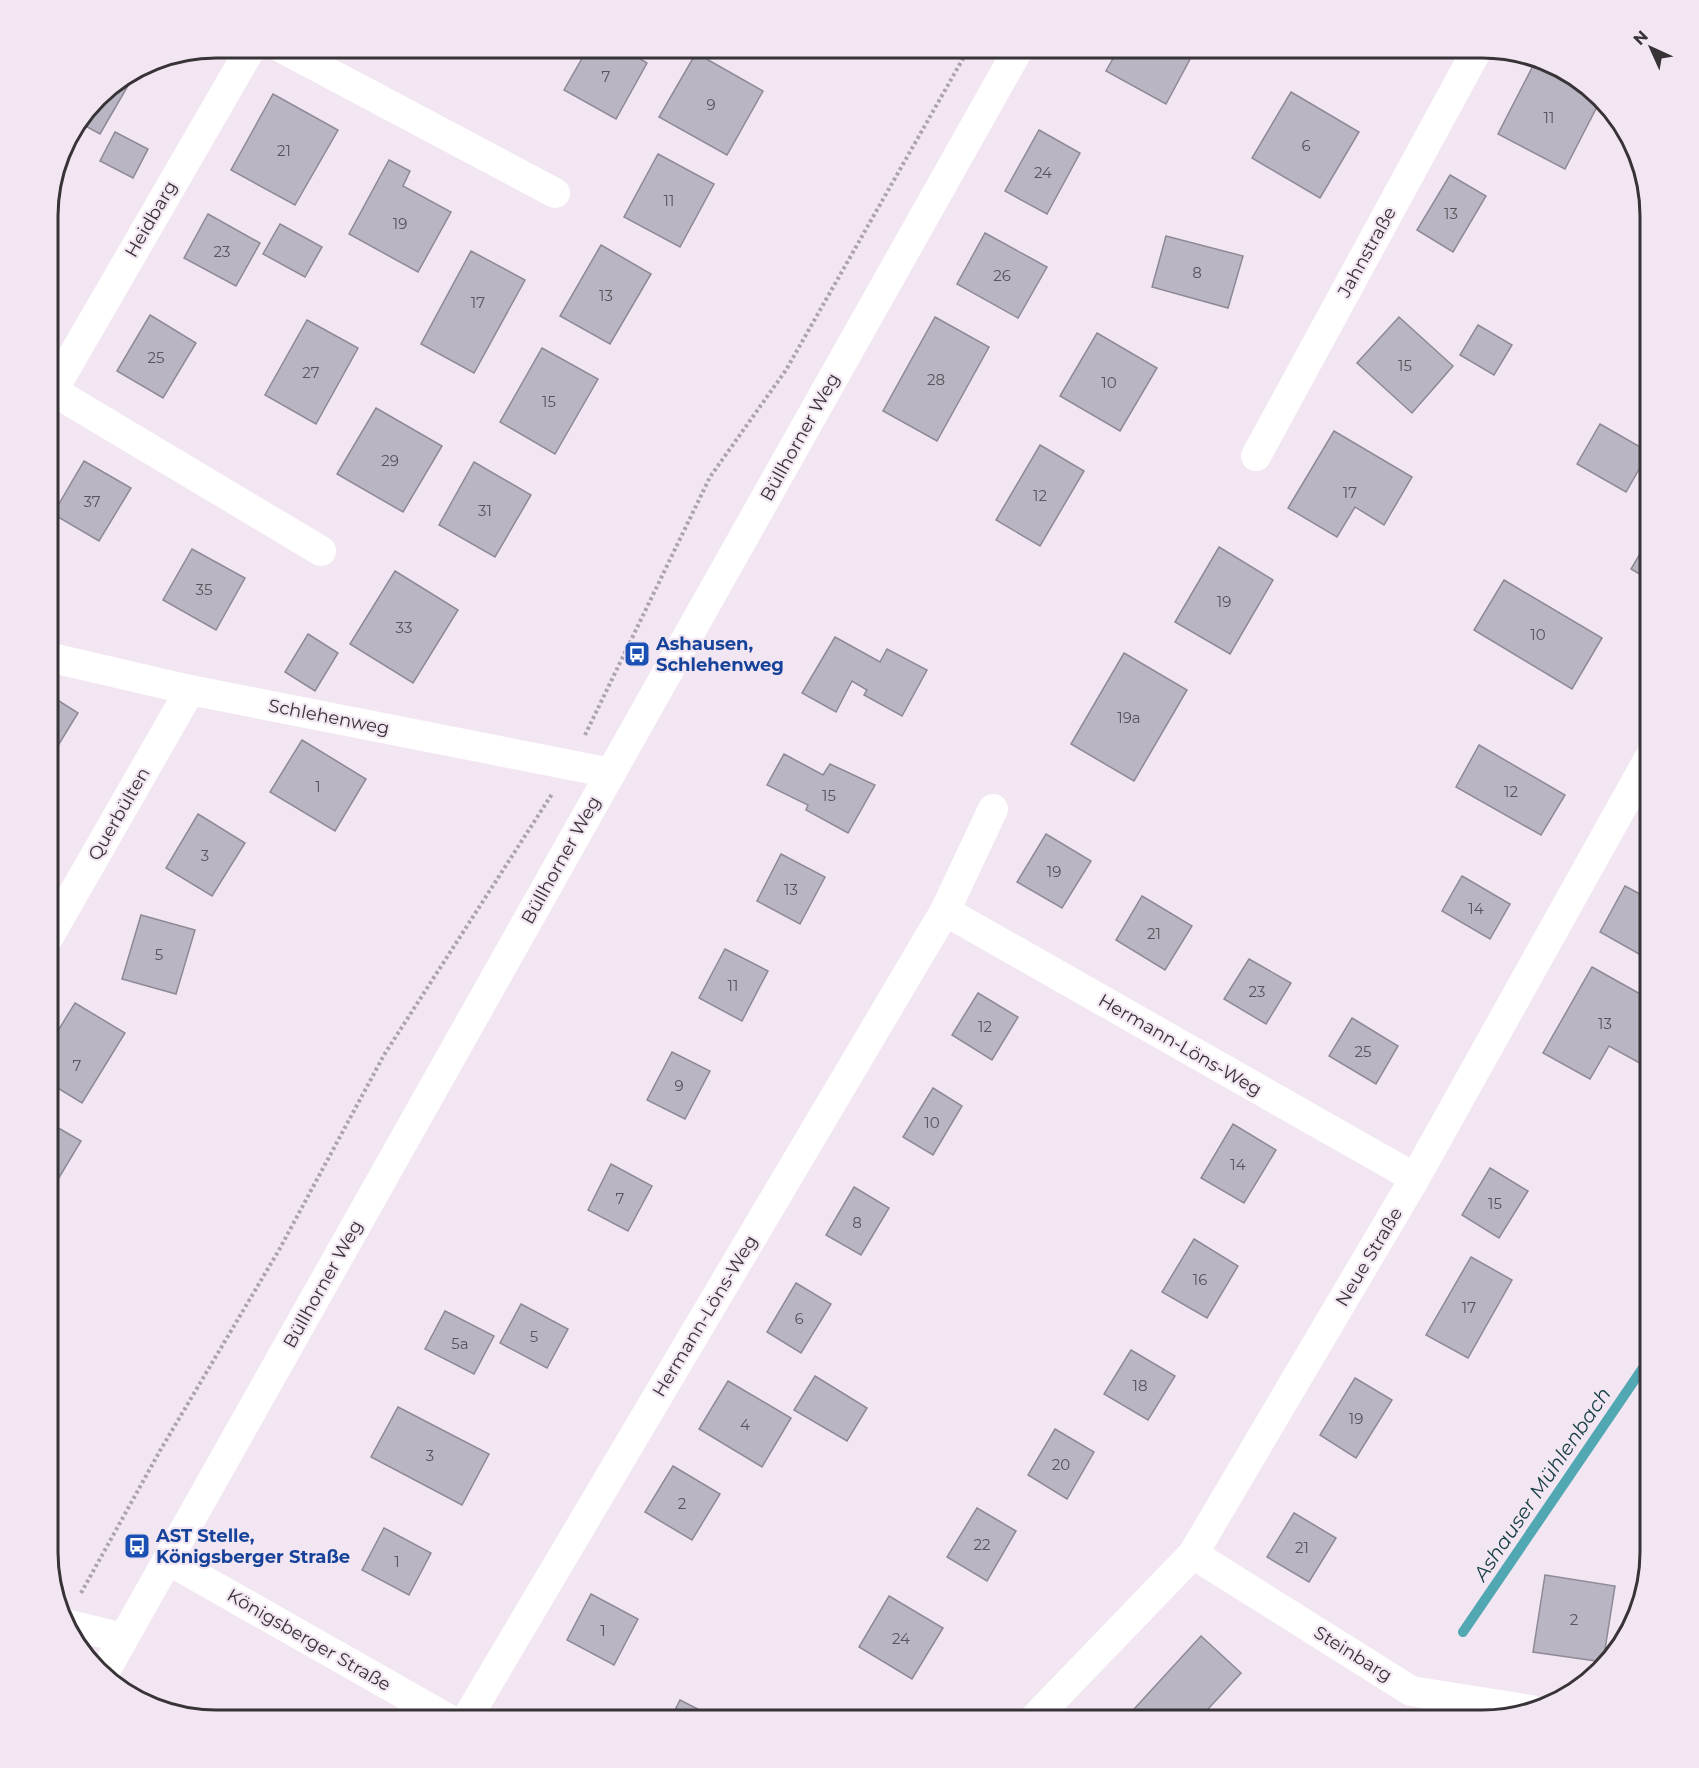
<svg xmlns="http://www.w3.org/2000/svg" width="1699" height="1768" font-family="Montserrat,sans-serif">
	<rect width="100%" height="100%" fill="#f2e6f2"/>
	<g fill="none" stroke-linecap="round" stroke-linejoin="round">
		<polyline stroke="#52a8b2" stroke-width="10" points="1463,1632 1651,1356"/>
	</g>
	<g fill="#b9b5c2" stroke="#8e8996" stroke-width="1.5">
		<polygon points="371,48 386,48 382,54"/>
		<polygon points="514,48 536,48 531,58"/>
		<polygon points="588,48 622,48 647,63 616,119 564,90"/>
		<polygon points="1119,48 1196,48 1166,104 1106,71"/>
		<polygon points="696,53 763,91 727,155 659,117"/>
		<polygon points="1536,60 1557,66 1601,99 1565,169 1498,134"/>
		<polygon points="129,75 133,77 100,134 80,123 105,90"/>
		<polygon points="1291,92 1359,132 1320,198 1252,158"/>
		<polygon points="273,94 338,130 295,205 231,170"/>
		<polygon points="1039,130 1080,153 1047,214 1005,191"/>
		<polygon points="115,132 148,149 133,178 100,161"/>
		<polygon points="658,154 714,184 680,247 624,217"/>
		<polygon points="389,160 410,171 403,186 451,212 418,272 349,234"/>
		<polygon points="1450,175 1486,196 1453,252 1417,230"/>
		<polygon points="208,214 260,243 236,286 184,258"/>
		<polygon points="280,224 322,247 305,277 263,254"/>
		<polygon points="985,233 1047,267 1018,318 957,284"/>
		<polygon points="1166,236 1243,256 1228,308 1152,287"/>
		<polygon points="601,245 651,274 610,344 560,316"/>
		<polygon points="471,251 525,280 474,373 421,344"/>
		<polygon points="150,315 196,343 163,398 117,371"/>
		<polygon points="935,317 989,347 937,441 883,411"/>
		<polygon points="1399,317 1453,366 1412,413 1357,363"/>
		<polygon points="307,320 358,348 316,424 265,395"/>
		<polygon points="1478,325 1512,345 1494,375 1460,355"/>
		<polygon points="1097,333 1157,368 1120,431 1060,396"/>
		<polygon points="542,348 598,379 555,454 500,422"/>
		<polygon points="376,408 442,446 403,512 337,474"/>
		<polygon points="1600,424 1649,452 1626,492 1577,464"/>
		<polygon points="1334,431 1412,477 1384,525 1355,507 1337,537 1288,508"/>
		<polygon points="1040,445 1084,471 1040,546 996,520"/>
		<polygon points="84,461 131,488 99,541 53,514"/>
		<polygon points="474,462 531,495 495,557 439,525"/>
		<polygon points="1650,537 1651,538 1651,581 1631,569"/>
		<polygon points="1219,547 1273,580 1230,654 1175,622"/>
		<polygon points="192,549 245,578 216,630 163,600"/>
		<polygon points="48,567 54,570 48,581"/>
		<polygon points="395,571 458,610 413,683 350,644"/>
		<polygon points="1504,580 1602,638 1572,689 1474,630"/>
		<polygon points="308,634 338,653 315,691 285,672"/>
		<polygon points="835,637 880,662 887,649 927,670 902,716 864,695 867,690 852,681 836,712 802,693"/>
		<polygon points="1124,653 1187,690 1134,781 1071,744"/>
		<polygon points="48,694 78,713 48,762"/>
		<polygon points="302,740 366,779 335,831 270,792"/>
		<polygon points="1479,745 1565,795 1541,835 1456,787"/>
		<polygon points="784,754 823,775 830,764 875,785 848,833 806,810 808,805 767,785"/>
		<polygon points="198,814 245,843 212,896 166,868"/>
		<polygon points="1046,834 1091,861 1062,908 1017,882"/>
		<polygon points="1651,837 1651,854 1643,850"/>
		<polygon points="781,854 825,877 800,924 757,901"/>
		<polygon points="1462,876 1510,904 1490,939 1442,911"/>
		<polygon points="1625,886 1651,900 1651,949 1646,958 1600,932"/>
		<polygon points="1142,896 1192,926 1165,970 1116,940"/>
		<polygon points="141,915 195,930 176,994 122,979"/>
		<polygon points="725,949 768,971 742,1021 699,998"/>
		<polygon points="1249,959 1291,983 1266,1024 1224,999"/>
		<polygon points="1592,967 1651,1000 1651,1055 1645,1066 1609,1046 1590,1079 1543,1053"/>
		<polygon points="978,993 1018,1017 992,1060 952,1035"/>
		<polygon points="75,1003 125,1033 82,1103 48,1082 48,1047"/>
		<polygon points="1352,1018 1398,1046 1376,1084 1329,1056"/>
		<polygon points="672,1052 710,1071 685,1119 647,1100"/>
		<polygon points="933,1088 962,1106 933,1155 903,1137"/>
		<polygon points="48,1122 81,1141 48,1196"/>
		<polygon points="1233,1124 1276,1150 1244,1203 1201,1178"/>
		<polygon points="611,1164 652,1186 628,1231 588,1210"/>
		<polygon points="1490,1168 1528,1191 1499,1238 1462,1215"/>
		<polygon points="854,1187 889,1208 861,1255 826,1235"/>
		<polygon points="1194,1239 1238,1266 1207,1318 1162,1292"/>
		<polygon points="1471,1257 1512,1280 1468,1358 1426,1335"/>
		<polygon points="796,1283 831,1304 801,1353 767,1332"/>
		<polygon points="521,1304 568,1329 547,1368 500,1343"/>
		<polygon points="445,1311 494,1336 474,1374 425,1349"/>
		<polygon points="1131,1350 1175,1376 1148,1420 1104,1394"/>
		<polygon points="815,1376 867,1408 847,1441 794,1410"/>
		<polygon points="1355,1378 1392,1400 1356,1458 1320,1435"/>
		<polygon points="728,1381 791,1418 762,1467 699,1429"/>
		<polygon points="398,1407 489,1454 462,1505 371,1457"/>
		<polygon points="1055,1429 1094,1452 1067,1499 1028,1475"/>
		<polygon points="673,1466 720,1494 692,1540 645,1512"/>
		<polygon points="977,1508 1016,1531 987,1581 947,1557"/>
		<polygon points="1294,1513 1336,1538 1309,1582 1267,1557"/>
		<polygon points="384,1528 431,1553 409,1595 362,1570"/>
		<polygon points="1545,1575 1615,1586 1603,1662 1533,1652"/>
		<polygon points="591,1594 638,1619 614,1665 567,1640"/>
		<polygon points="889,1596 943,1628 912,1679 859,1647"/>
		<polygon points="1201,1636 1241,1673 1198,1720 1124,1720"/>
		<polygon points="680,1700 719,1720 670,1720"/>
		<polygon points="328,1710 347,1720 323,1720"/>
	</g>
	<g fill="none" stroke-linecap="round" stroke-linejoin="round">
		<g stroke="#aca3ac" stroke-width="4" stroke-dasharray="3 3" stroke-linecap="butt">
			<polyline points="585,735 710,477 786,370 969,48"/>
			<polyline points="81,1593 161,1449 279,1250 384,1055 552,794"/>
		</g>
		<g stroke="#fff" stroke-width="30">
			<polyline points="282,48 555,193"/>
			<polyline points="53,391 321,551"/>
			<polyline points="48,399 251,48"/>
			<polyline points="1256,456 1478,48"/>
			<polyline points="48,657 190,690 611,773"/>
			<polyline points="945,911 1415,1178"/>
			<polyline points="48,938 190,690"/>
			<polyline points="1193,1554 1411,1691 1531,1710"/>
			<polyline points="168,1560 450,1720"/>
			<polyline points="66,1624 123,1638"/>
			<polyline points="104,1673 1019,48"/>
			<polyline points="466,1720 945,911 993,809"/>
			<polyline points="1033,1720 1193,1554 1415,1178 1651,755"/>
		</g>
	</g>
	<defs>
		<g id="bus-square" transform="scale(1.35)"><rect x="-9" y="-9" width="18" height="18" rx="4" fill="#1a4fb4" stroke="#f2e6f2"/><path d="M-5-6H5V4H4V6H2V4H-2V6H-4V4H-5ZM-3.5-4V0h7V-4ZM-3.5 1.2v1.5H-2V1.2ZM2 1.2v1.5H3.5V1.2Z" fill="#fff"/></g>
	</defs>
	<g fill-rule="evenodd">
		<use href="#bus-square" x="637" y="654"/>
		<use href="#bus-square" x="137" y="1546"/>
	</g>
	<g text-anchor="middle" dominant-baseline="central" stroke-width="4.5" stroke-linejoin="round" paint-order="stroke">
		<g font-size="15" fill="#58545a">
			<text x="606" y="76">7</text>
			<text x="711" y="104">9</text>
			<text x="1549" y="117">11</text>
			<text x="1306" y="145">6</text>
			<text x="284" y="150">21</text>
			<text x="1043" y="172">24</text>
			<text x="669" y="200">11</text>
			<text x="1451" y="213">13</text>
			<text x="400" y="223">19</text>
			<text x="222" y="251">23</text>
			<text x="1197" y="272">8</text>
			<text x="1002" y="275">26</text>
			<text x="606" y="295">13</text>
			<text x="478" y="302">17</text>
			<text x="156" y="357">25</text>
			<text x="1405" y="365">15</text>
			<text x="311" y="372">27</text>
			<text x="936" y="379">28</text>
			<text x="1109" y="382">10</text>
			<text x="549" y="401">15</text>
			<text x="390" y="460">29</text>
			<text x="1350" y="492">17</text>
			<text x="1040" y="495">12</text>
			<text x="92" y="501">37</text>
			<text x="485" y="510">31</text>
			<text x="204" y="589">35</text>
			<text x="1224" y="601">19</text>
			<text x="404" y="627">33</text>
			<text x="1538" y="634">10</text>
			<text x="1129" y="717">19a</text>
			<text x="318" y="786">1</text>
			<text x="1511" y="791">12</text>
			<text x="829" y="795">15</text>
			<text x="205" y="855">3</text>
			<text x="1054" y="871">19</text>
			<text x="791" y="889">13</text>
			<text x="1476" y="908">14</text>
			<text x="1154" y="933">21</text>
			<text x="159" y="954">5</text>
			<text x="733" y="985">11</text>
			<text x="1257" y="991">23</text>
			<text x="1605" y="1023">13</text>
			<text x="985" y="1026">12</text>
			<text x="1363" y="1051">25</text>
			<text x="77" y="1065">7</text>
			<text x="679" y="1085">9</text>
			<text x="932" y="1122">10</text>
			<text x="1238" y="1164">14</text>
			<text x="620" y="1198">7</text>
			<text x="1495" y="1203">15</text>
			<text x="857" y="1222">8</text>
			<text x="1200" y="1279">16</text>
			<text x="1469" y="1307">17</text>
			<text x="799" y="1318">6</text>
			<text x="534" y="1336">5</text>
			<text x="460" y="1343">5a</text>
			<text x="1140" y="1385">18</text>
			<text x="1356" y="1418">19</text>
			<text x="745" y="1424">4</text>
			<text x="430" y="1455">3</text>
			<text x="1061" y="1464">20</text>
			<text x="682" y="1503">2</text>
			<text x="982" y="1544">22</text>
			<text x="1302" y="1547">21</text>
			<text x="397" y="1561">1</text>
			<text x="1574" y="1619">2</text>
			<text x="603" y="1630">1</text>
			<text x="901" y="1638">24</text>
		</g>
		<g font-size="18" fill="#373337" stroke="#f2e6f2">
			<text transform="translate(151 219) rotate(-60)">Heidbarg</text>
			<text transform="translate(1367 252) rotate(-61)">Jahnstraße</text>
			<text transform="translate(800 437) rotate(-61)">Büllhorner Weg</text>
			<text transform="translate(329 717) rotate(11)">Schlehenweg</text>
			<text transform="translate(119 814) rotate(-60)">Querbülten</text>
			<text transform="translate(561 860) rotate(-61)">Büllhorner Weg</text>
			<text transform="translate(1180 1045) rotate(30)">Hermann-Löns-Weg</text>
			<text transform="translate(1369 1257) rotate(-59)">Neue Straße</text>
			<text transform="translate(323 1284) rotate(-61)">Büllhorner Weg</text>
			<text transform="translate(705 1316) rotate(-59)">Hermann-Löns-Weg</text>
			<text transform="translate(309 1640) rotate(30)">Königsberger Straße</text>
			<text transform="translate(1353 1654) rotate(32)">Steinbarg</text>
		</g>
		<g font-size="18" font-weight="bold" fill="#164399" stroke="#f2e6f2" text-anchor="start">
			<text x="656" y="644">Ashausen,<tspan x="656" dy="21">Schlehenweg</tspan></text>
			<text x="156" y="1536">AST Stelle,<tspan x="156" dy="21">Königsberger Straße</tspan></text>
		</g>
		<g font-size="20" font-style="italic" fill="#184145" stroke="#f2e6f2">
			<text transform="translate(1542 1484) rotate(-56)">Ashauser Mühlenbach</text>
		</g>
	</g>
	<path d="M0 0H1699V1768H0ZM216 58H1482A158 158 0 0 1 1640 216V1552A158 158 0 0 1 1482 1710H216A158 158 0 0 1 58 1552V216A158 158 0 0 1 216 58Z" fill="#f2e6f2" fill-rule="evenodd"/>
	<path fill="none" stroke="#373337" stroke-width="3" d="M216 58H1482A158 158 0 0 1 1640 216V1552A158 158 0 0 1 1482 1710H216A158 158 0 0 1 58 1552V216A158 158 0 0 1 216 58Z"/>
	<g transform="translate(1651 48) rotate(315)" stroke="#f2e6f2" stroke-width="4.5" paint-order="stroke">
	<path d="M0-4.5L10 22L0 15L-10 22Z" fill="#373337"/>
	<text y="-9" font-size="16" font-weight="bold" text-anchor="middle" fill="#373337">N</text>
	</g>
</svg>
